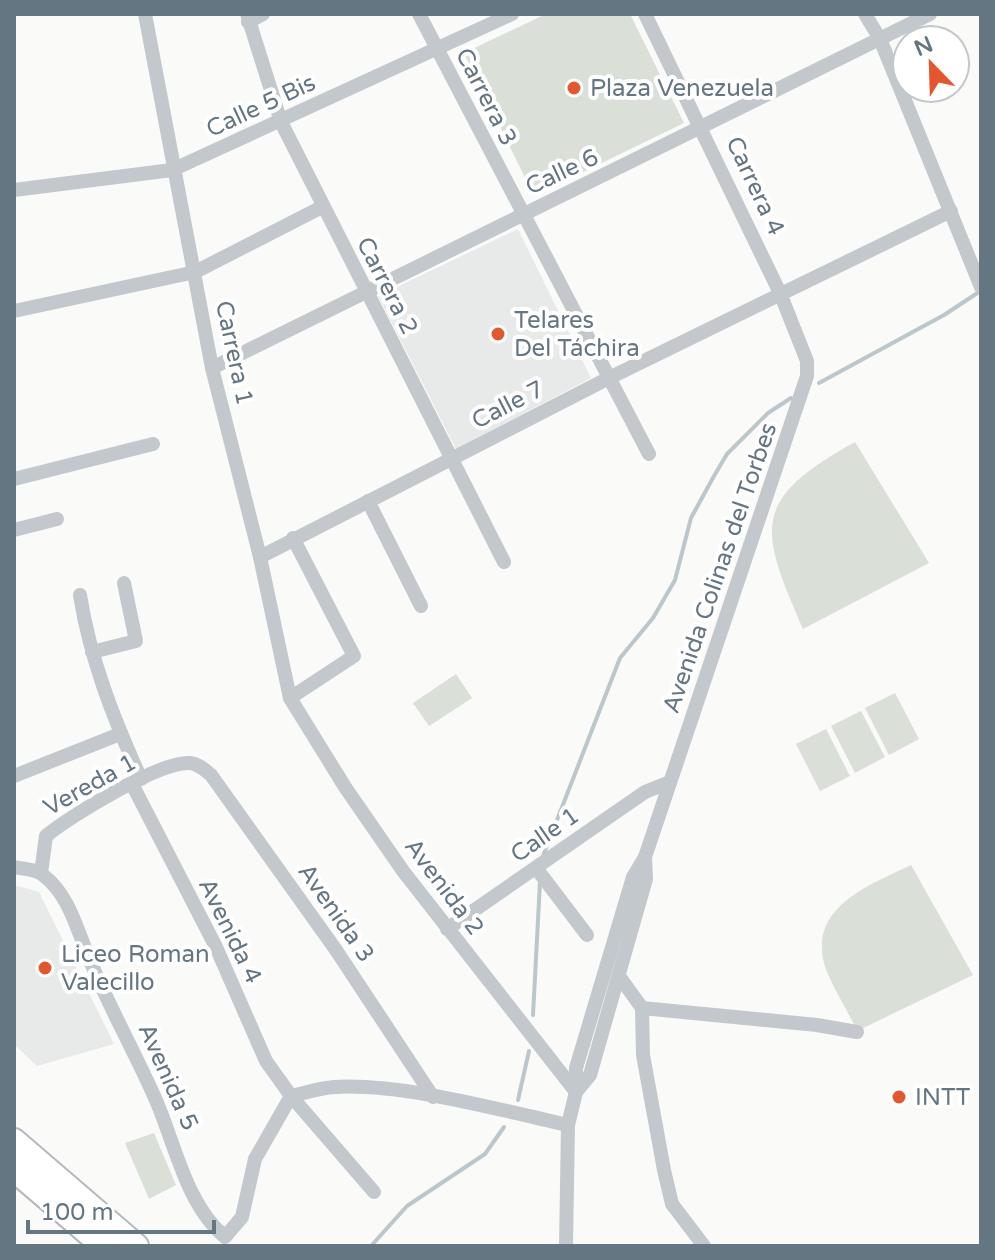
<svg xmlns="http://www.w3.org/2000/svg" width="995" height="1260" font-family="'Varela Round',sans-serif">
	<rect width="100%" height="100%" fill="#fafaf8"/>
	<g fill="#e8e9e9">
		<polygon points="518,229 591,378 456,449 378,296"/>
		<polygon points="14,885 39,892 114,1044 37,1066 14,1044"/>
	</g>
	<g fill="#dadfd7">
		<polygon points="546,14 630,14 684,123 534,196 464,53"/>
		<path d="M855 442 929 563 803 629C759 528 750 500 855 442Z"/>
		<polygon points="456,674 472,698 429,726 413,703"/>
		<polygon points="895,693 919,739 889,755 865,708"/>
		<polygon points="861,711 885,757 855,773 831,726"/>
		<polygon points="826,729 850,776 820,791 796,744"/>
		<path d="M911 865 973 975 857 1031C849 1012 828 980 824 963 810 906 870 885 911 865Z"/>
		<polygon points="154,1133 176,1185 149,1199 125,1143"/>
	</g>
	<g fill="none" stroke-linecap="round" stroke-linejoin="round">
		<g stroke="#bbc7cb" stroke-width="4">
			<polyline points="819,383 944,315 979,292"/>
			<polyline points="543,856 620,658 653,618 675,580 691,518 714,476 727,454 768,413 791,398"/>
			<polyline points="533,1015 540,882"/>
			<polyline points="518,1100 529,1051"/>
			<polyline points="371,1246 407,1206 485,1154 504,1127"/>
		</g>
		<g stroke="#b4b9bd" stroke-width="28">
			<g id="trunk">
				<polyline points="14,1141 136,1246"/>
				<polyline points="14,1169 104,1246"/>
			</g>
		</g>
		<g stroke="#c3c8cc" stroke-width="14">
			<polyline points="145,14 212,368 260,557 290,698 345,787 403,871 576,1092"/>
			<polyline points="247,14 281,122 504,562"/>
			<polyline points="419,14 649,454"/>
			<polyline points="865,14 880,39 981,287"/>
			<polyline points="248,22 263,14"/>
			<polyline points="14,190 172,170 512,14"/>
			<polyline points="14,311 195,272 322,207"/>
			<polyline points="212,368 930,14"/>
			<polyline points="14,479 153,444"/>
			<polyline points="368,501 421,606"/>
			<polyline points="14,530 57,519"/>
			<polyline points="260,557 607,379 951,211"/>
			<path d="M80 595C90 659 114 720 141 779"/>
			<polyline points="92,652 136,641 124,583"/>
			<polyline points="290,698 354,656 293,538"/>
			<polyline points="14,776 120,734"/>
			<polyline points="132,784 216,947 266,1061 291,1096 374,1192"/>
			<path d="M14 867C23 869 36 869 43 875 71 896 78 935 92 965 111 1010 135 1053 155 1098 175 1143 186 1205 225 1237L242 1217 255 1159 291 1096C305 1093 320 1088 334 1087 404 1083 499 1110 568 1125"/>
			<polyline points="536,868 587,935"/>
			<path d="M41 873 46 836C70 816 160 761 190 763 199 764 205 770 211 775L336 950 433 1097"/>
			<polyline points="447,929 645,792 670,782"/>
			<polyline points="619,976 642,1008"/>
			<polyline points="642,1008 643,1055 664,1170 672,1204 704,1246"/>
			<polyline points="642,1008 817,1025 857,1032"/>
			<polyline points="576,1092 590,1075 646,879 645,857"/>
			<polyline points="566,1246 568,1125 576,1092 576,1068 633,877 645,857 807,376 807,361 780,293 645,14"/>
		</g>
		<use href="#trunk" stroke="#fff" stroke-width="24"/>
	</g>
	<g fill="#e4572e" stroke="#fff" stroke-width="3">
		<circle cx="574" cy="88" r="8"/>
		<circle cx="498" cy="334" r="8"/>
		<circle cx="45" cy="968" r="8"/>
		<circle cx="899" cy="1097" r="8"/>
	</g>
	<g text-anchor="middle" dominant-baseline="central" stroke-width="8" stroke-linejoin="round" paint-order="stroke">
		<g font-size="24" fill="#657683" stroke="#fff" text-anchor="start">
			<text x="590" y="88">Plaza Venezuela</text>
			<text x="514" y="320">Telares<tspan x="514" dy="28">Del Táchira</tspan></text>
			<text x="61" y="954">Liceo Roman<tspan x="61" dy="28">Valecillo</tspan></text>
			<text x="915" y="1097">INTT</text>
		</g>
		<g font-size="24" fill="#657683" stroke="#fff">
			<text transform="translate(486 97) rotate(63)">Carrera 3</text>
			<text transform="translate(261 106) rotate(-25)">Calle 5 Bis</text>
			<text transform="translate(562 172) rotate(-25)">Calle 6</text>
			<text transform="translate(755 186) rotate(65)">Carrera 4</text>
			<text transform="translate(387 286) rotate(63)">Carrera 2</text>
			<text transform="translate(234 353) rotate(78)">Carrera 1</text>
			<text transform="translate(508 405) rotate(-27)">Calle 7</text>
			<text transform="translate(720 568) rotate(-71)">Avenida Colinas del Torbes</text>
			<text transform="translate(90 785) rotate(-29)">Vereda 1</text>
			<text transform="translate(545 835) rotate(-35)">Calle 1</text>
			<text transform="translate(444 887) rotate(53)">Avenida 2</text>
			<text transform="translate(336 913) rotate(55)">Avenida 3</text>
			<text transform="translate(230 931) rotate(64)">Avenida 4</text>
			<text transform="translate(168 1077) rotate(66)">Avenida 5</text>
		</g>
	</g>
	<rect width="995" height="1260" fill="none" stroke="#657683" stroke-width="32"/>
	<g transform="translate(931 64) rotate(337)"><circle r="38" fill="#ffffff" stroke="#c1c8cd" stroke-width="2"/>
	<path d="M0-6L14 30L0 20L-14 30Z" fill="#e4572e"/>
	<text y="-12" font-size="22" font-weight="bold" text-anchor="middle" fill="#657683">N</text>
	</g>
	<path d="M28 1220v12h186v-12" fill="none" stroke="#657683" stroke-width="4"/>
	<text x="40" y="1220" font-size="24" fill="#657683" stroke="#ffffff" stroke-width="6" paint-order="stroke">100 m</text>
</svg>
